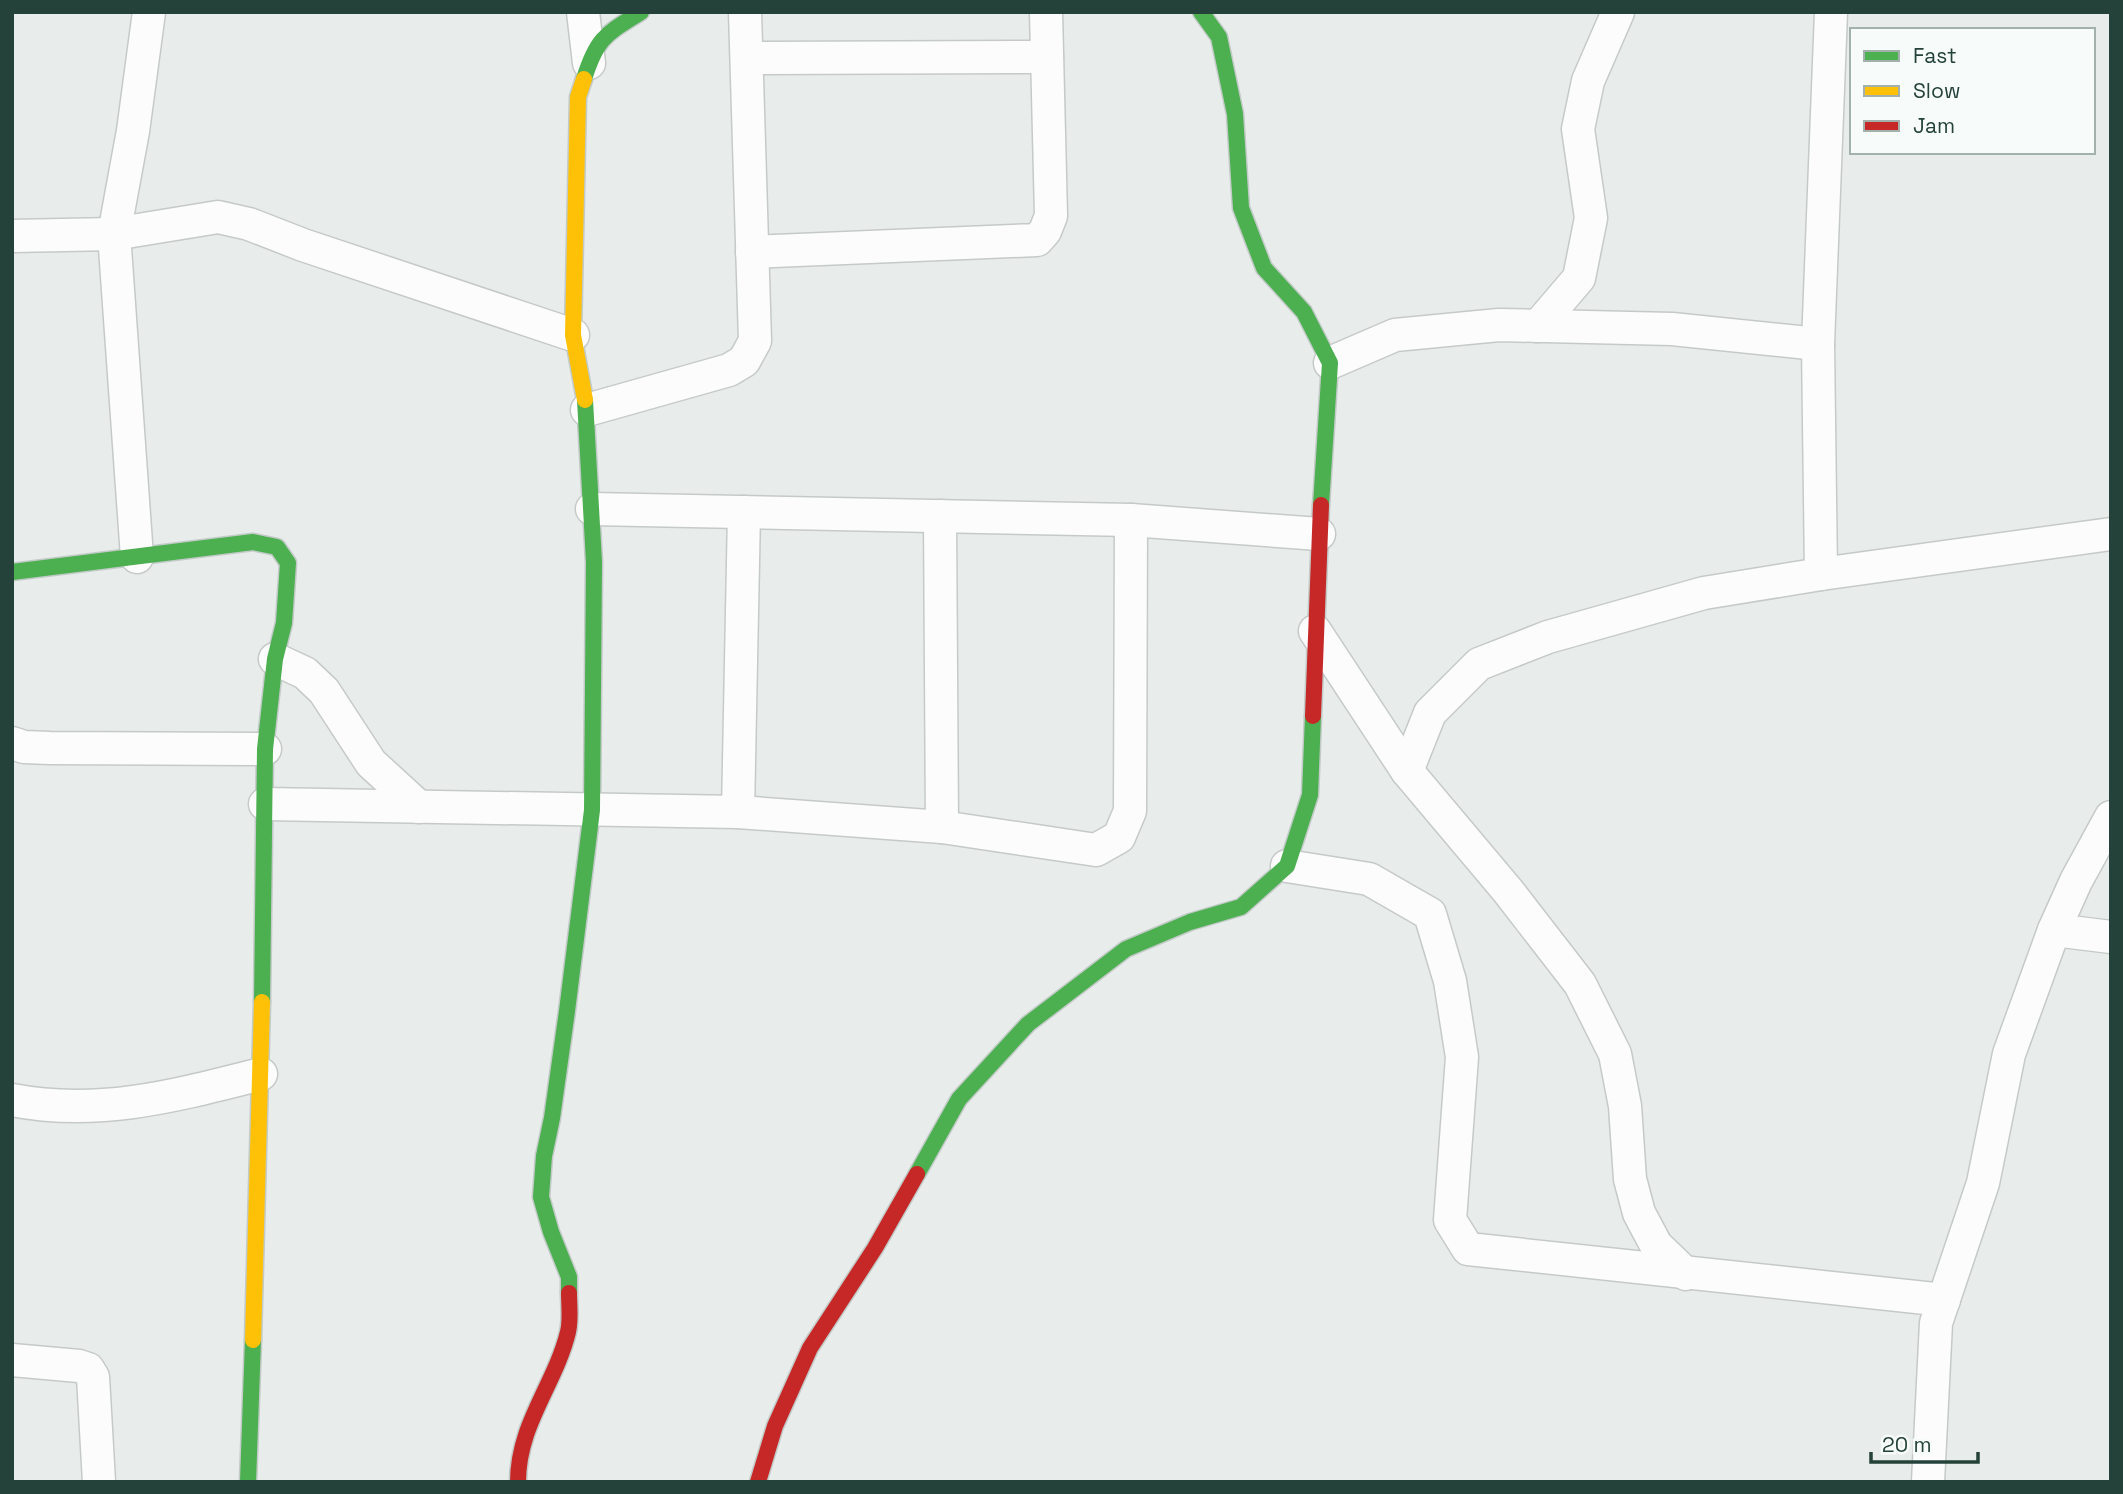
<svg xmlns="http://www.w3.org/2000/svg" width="2123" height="1494" font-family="'Space Grotesk',sans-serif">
	<rect width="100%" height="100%" fill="#e8edeb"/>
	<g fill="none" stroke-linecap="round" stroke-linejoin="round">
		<g stroke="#c5cac8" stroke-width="35">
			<g id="street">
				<polyline points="583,12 589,63"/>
				<polyline points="747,58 1047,57"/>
				<polyline points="12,236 114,234 218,217 249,224 303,245 573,335"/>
				<polyline points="752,252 1037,240 1045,231 1051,216 1046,12"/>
				<polyline points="1538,326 1579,278 1591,218 1578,129 1588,81 1618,12"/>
				<polyline points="1330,363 1395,335 1499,325 1672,329 1818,344"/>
				<polyline points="587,410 729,370 744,361 755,341 745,12"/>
				<polyline points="592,509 1131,520 1319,534"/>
				<polyline points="940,516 942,827"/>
				<polyline points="137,557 114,234 133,131 149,12"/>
				<polyline points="1821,574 1818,344 1831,12"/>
				<polyline points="1315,631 1407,771 1508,891 1580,984 1615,1054 1625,1106 1630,1179 1639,1213 1656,1245 1686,1274"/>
				<polyline points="275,659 305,673 324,691 371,763 419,807"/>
				<polyline points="12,743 24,747 50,748 265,749"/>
				<polyline points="1407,771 1430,713 1479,664 1548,637 1704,593 1821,574 2111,534"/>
				<polyline points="265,804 738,812 942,827 1096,850 1119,837 1130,811 1131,520"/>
				<polyline points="738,812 744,512"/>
				<polyline points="1287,866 1369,879 1430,914 1450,981 1462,1057 1450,1220 1468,1249 1944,1300"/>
				<polyline points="2054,930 2111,937"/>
				<path d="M12 1100C99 1117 178 1095 261 1074"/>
				<polyline points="12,1360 79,1366 88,1369 93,1377 99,1482"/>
				<polyline points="1928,1482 1936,1323 1983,1183 2009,1054 2054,930 2076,881 2111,817"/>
			</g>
		</g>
		<g stroke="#c3cbc8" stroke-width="19">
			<g id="fast">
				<polyline points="1201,12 1219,37 1235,114 1241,208 1264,268 1304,312 1330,363 1321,505"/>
				<path d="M584 79C597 37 606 34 641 12"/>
				<polyline points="12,572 253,542 277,547 288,563 284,623 275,659 265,749 262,1002"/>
				<polyline points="917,1174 959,1099 1028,1024 1126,949 1190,922 1241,907 1287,866 1310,795 1313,716"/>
				<polyline points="569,1293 569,1277 551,1232 541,1197 544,1156 552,1118 567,1011 592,810 594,562 585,400"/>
				<polyline points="248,1482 253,1340"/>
			</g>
		</g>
		<g stroke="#c3cbc8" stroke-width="19">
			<g id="slow">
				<polyline points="584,79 578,97 573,335 585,400"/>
				<polyline points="253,1340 262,1002"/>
			</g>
		</g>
		<g stroke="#c3cbc8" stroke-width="19">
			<g id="jam">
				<polyline points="1313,716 1321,505"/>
				<path d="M518 1482C518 1424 555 1385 568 1332 571 1320 569 1305 569 1293"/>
				<polyline points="758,1482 775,1426 810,1348 875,1248 917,1174"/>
			</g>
		</g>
		<use href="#street" stroke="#fcfcfc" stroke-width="32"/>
		<use href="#fast" stroke="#4caf50" stroke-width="16"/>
		<use href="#slow" stroke="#ffc107" stroke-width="16"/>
		<use href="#jam" stroke="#c62828" stroke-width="16"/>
	</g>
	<rect width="2123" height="1494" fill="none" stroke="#24423a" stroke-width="28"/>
	<rect x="1850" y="28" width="245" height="126" fill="#f7fbf9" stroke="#a3b1ad" stroke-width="2"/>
	<rect x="1864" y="51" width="35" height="10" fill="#4caf50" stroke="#a3b1ad" stroke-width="2"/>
	<text x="1913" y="63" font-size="21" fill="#24423a">Fast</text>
	<rect x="1864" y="86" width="35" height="10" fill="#ffc107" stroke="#a3b1ad" stroke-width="2"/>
	<text x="1913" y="98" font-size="21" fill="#24423a">Slow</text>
	<rect x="1864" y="121" width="35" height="10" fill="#c62828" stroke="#a3b1ad" stroke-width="2"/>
	<text x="1913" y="133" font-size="21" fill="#24423a">Jam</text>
	<path d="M1871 1452v10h107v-10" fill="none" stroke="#24423a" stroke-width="3.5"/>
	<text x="1882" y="1452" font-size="21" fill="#24423a" stroke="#f7fbf9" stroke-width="5" paint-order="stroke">20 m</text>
</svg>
